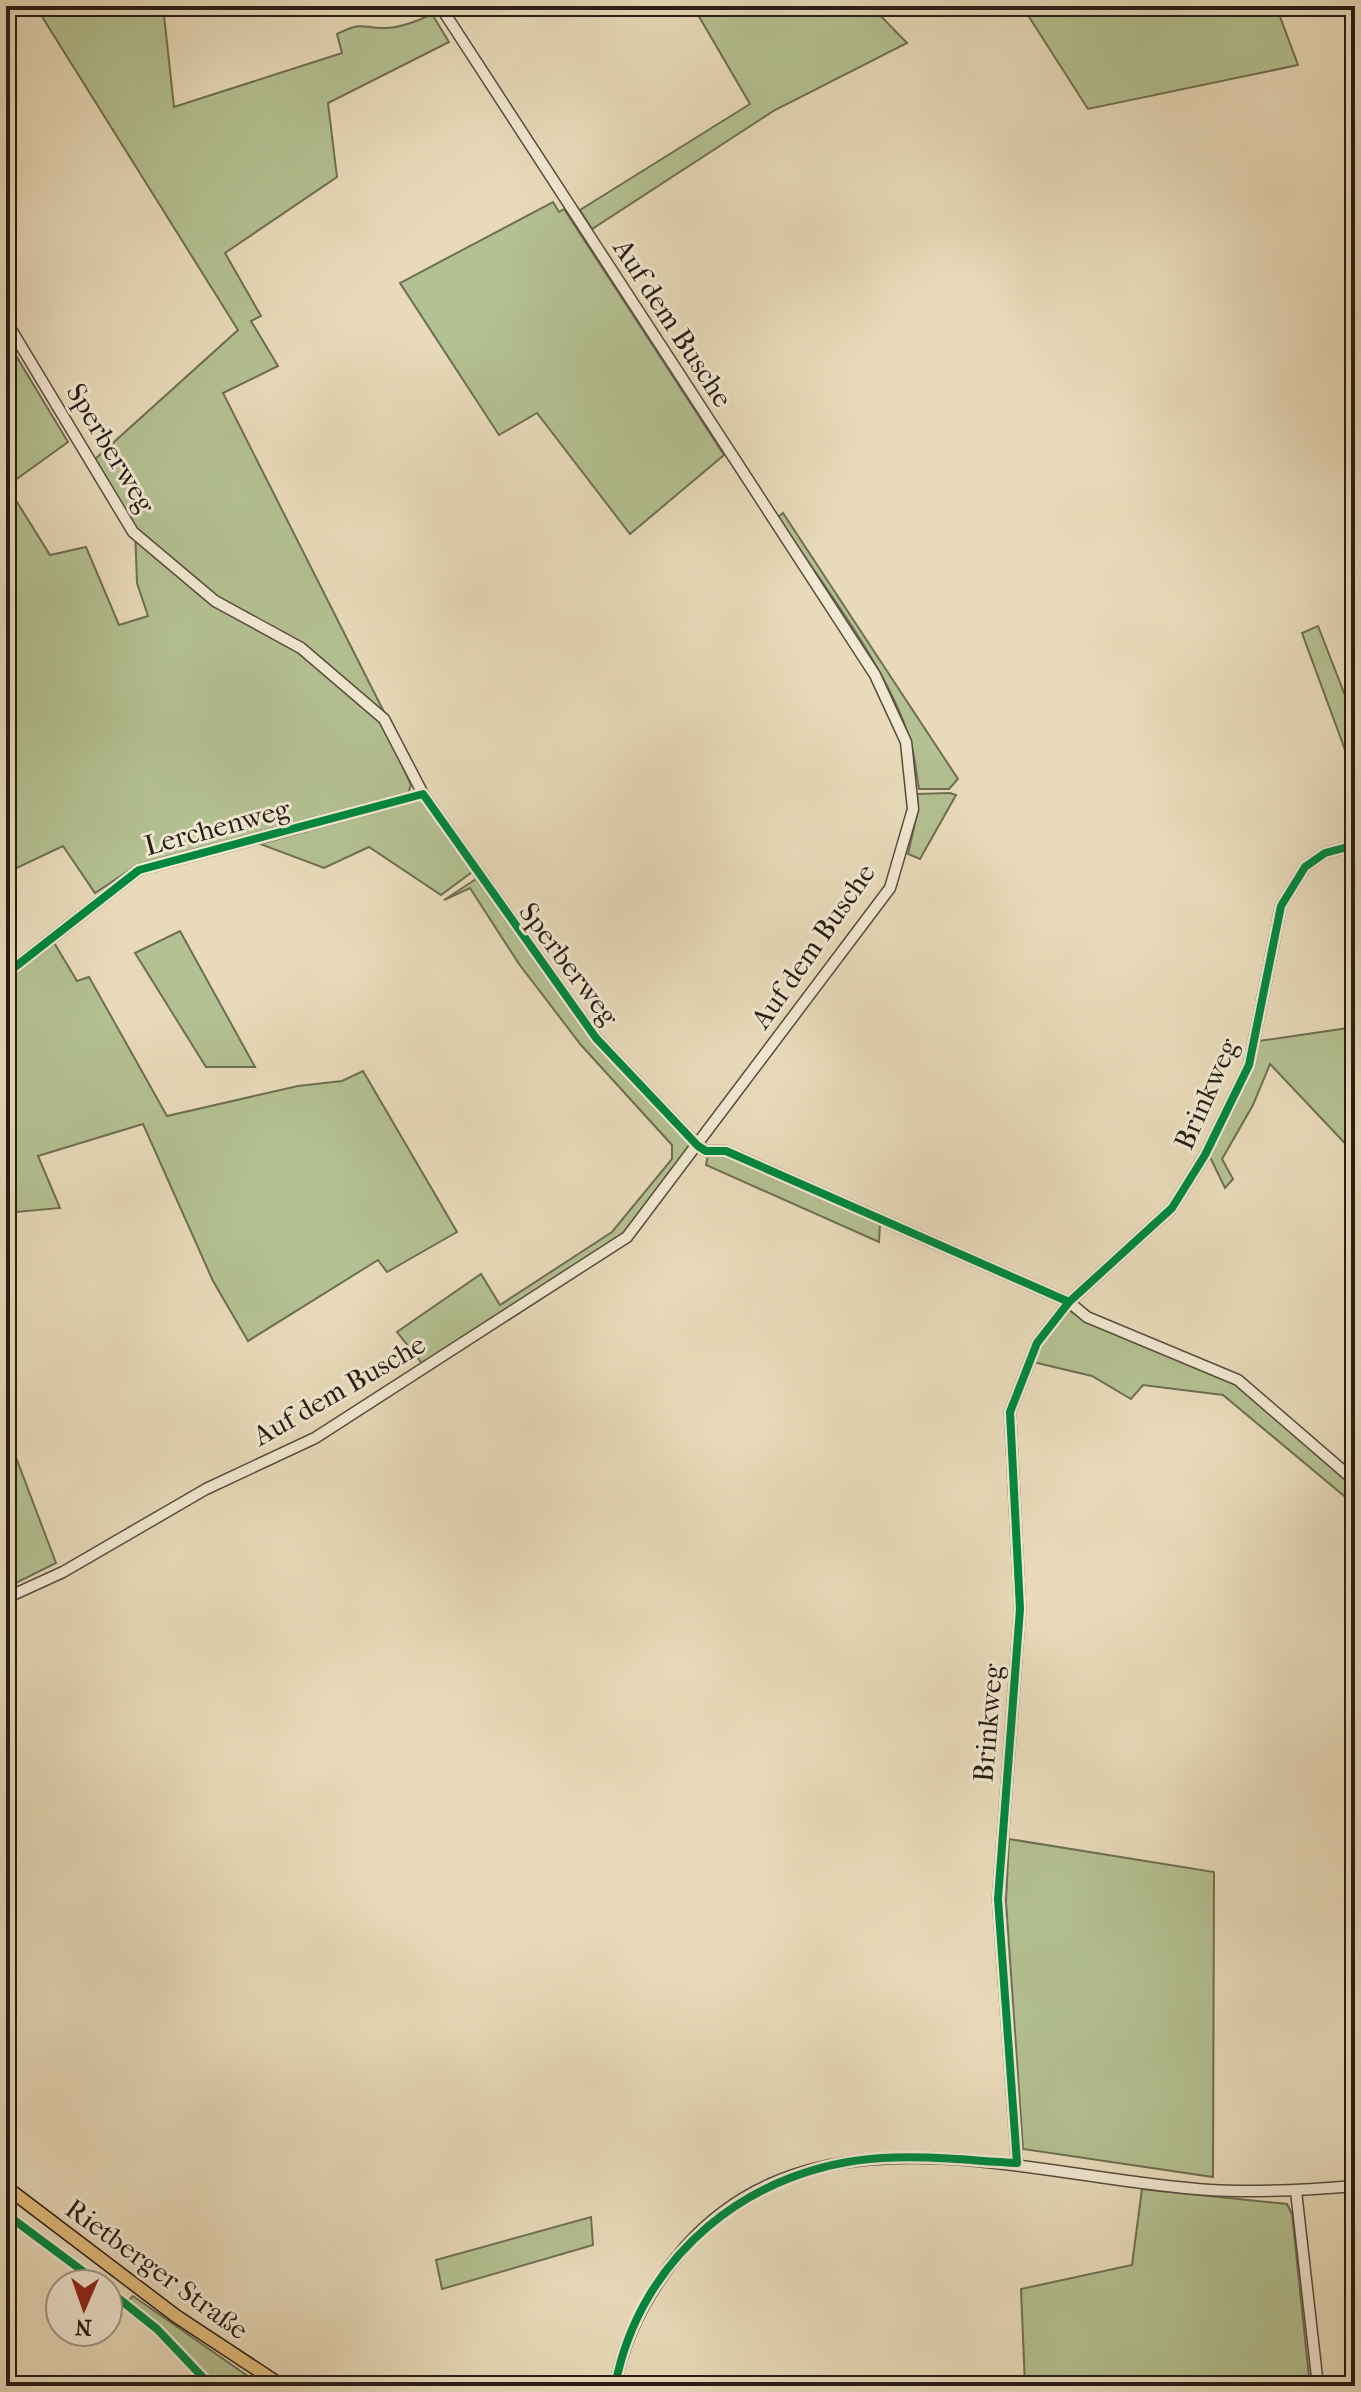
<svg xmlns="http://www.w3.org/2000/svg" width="1361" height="2392" font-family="'IM FELL French Canon',serif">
	<rect width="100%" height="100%" fill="#e9dbba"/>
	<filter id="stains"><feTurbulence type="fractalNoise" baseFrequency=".0025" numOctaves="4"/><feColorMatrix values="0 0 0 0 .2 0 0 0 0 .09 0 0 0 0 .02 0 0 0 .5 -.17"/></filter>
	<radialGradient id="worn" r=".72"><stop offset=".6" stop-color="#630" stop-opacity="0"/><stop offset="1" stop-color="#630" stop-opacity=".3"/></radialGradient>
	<g fill="#b4c192" stroke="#6e6f54" stroke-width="2">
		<path d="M163 6 174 107 342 53 337 34C365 20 361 29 387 28 404 27 418 21 432 14L449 42 328 103 337 177 225 253 261 316 251 321 278 366 223 393 385 714 381 719 411 785 408 793 139 864 95 893 63 846 6 873V339L68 442 7 486 50 555 86 547 119 625 148 616 137 583 135 528 93 461 238 330 36 7Z"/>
		<polygon points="709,6 871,6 907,43 775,110 592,229 580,210 750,104 697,13"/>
		<polygon points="1022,6 1276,6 1298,65 1088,109"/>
		<polygon points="553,202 559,212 564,209 724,455 630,534 537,413 499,435 400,283"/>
		<path d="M783 513 958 779 949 789H919C916 773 915 755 910 740 887 666 821 583 778 517Z"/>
		<polygon points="1318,626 1355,721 1355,777 1302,633"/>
		<polygon points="950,793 956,795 920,859 908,854 918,810 917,794"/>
		<polygon points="422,799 472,872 441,895 369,847 324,868 260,844"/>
		<polygon points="476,879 592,1040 692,1145 622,1236 424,1366 397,1332 481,1274 500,1305 612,1232 672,1159 672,1145 581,1045 519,964 470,888 444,900"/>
		<polygon points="180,931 255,1067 206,1067 135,953"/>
		<polygon points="53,941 77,981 89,977 167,1116 298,1086 342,1081 363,1071 457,1232 387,1272 378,1260 248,1341 213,1281 143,1124 38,1156 60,1208 6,1213 6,979"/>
		<polygon points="1355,1027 1355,1154 1270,1064 1253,1105 1222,1159 1233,1179 1225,1188 1209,1155 1246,1084 1259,1041"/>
		<polygon points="708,1155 724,1156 880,1223 879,1242 706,1165"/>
		<polygon points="1068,1310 1237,1383 1355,1485 1355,1505 1223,1395 1143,1385 1131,1399 1092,1376 1033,1362 1040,1344"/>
		<polygon points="6,1431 56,1563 6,1588"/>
		<polygon points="1009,1839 1214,1872 1213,2177 1023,2149 1006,1901"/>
		<polygon points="1142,2189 1287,2204 1292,2214 1310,2386 1025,2386 1021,2289 1132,2265"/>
		<polygon points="591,2217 593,2245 442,2289 436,2260"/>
		<polygon points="133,2296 262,2386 214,2386 189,2356 127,2302"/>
	</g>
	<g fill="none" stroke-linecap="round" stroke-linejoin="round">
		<g stroke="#584c3e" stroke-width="13">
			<g id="minor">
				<polyline points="6,321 133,532 215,601 301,648 384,719 423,794 596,1038 698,1146 706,1151 726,1151 1069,1302 1087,1317 1238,1380 1355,1481"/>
				<polyline points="6,974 139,870 423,794"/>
				<polyline points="6,1598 63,1572 206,1489 315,1438 627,1237 890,888 913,809 906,742 875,675 440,6"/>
				<polyline points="1017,2163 998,1899 1020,1609 1010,1412 1037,1343 1069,1302 1172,1208 1205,1155 1249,1065 1281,906 1305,867 1325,853 1355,845"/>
				<polyline points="1296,2191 1318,2386"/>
				<path d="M615 2386C625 2333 650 2288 685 2247 819 2096 1039 2180 1210 2190 1258 2193 1307 2190 1355 2186"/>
			</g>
		</g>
		<g stroke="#271d15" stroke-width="15">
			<polyline id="major" points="6,2187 176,2316 282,2386"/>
		</g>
		<use href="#minor" stroke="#f1e8d2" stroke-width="10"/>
		<use href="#major" stroke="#e4be7d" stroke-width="12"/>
		<g stroke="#f1e8d2" stroke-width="13">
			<g id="cycleway">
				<polyline points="6,974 139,870 423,794 596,1038 698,1146 706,1151 726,1151 1069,1302"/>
				<polyline points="6,2214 100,2284"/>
				<polyline points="108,2290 157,2329 211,2386"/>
				<path d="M615 2386C640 2255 751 2166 882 2158 926 2155 973 2161 1017 2163L998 1899 1020 1609 1010 1412 1037 1343 1069 1302 1172 1208 1205 1155 1249 1065 1281 906 1305 867 1325 853 1355 845"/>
			</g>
		</g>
		<use href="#cycleway" stroke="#00873e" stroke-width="8"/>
	</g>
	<g text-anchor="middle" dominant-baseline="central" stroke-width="6" stroke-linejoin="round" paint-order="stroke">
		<g font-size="28" fill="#271d15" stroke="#f1e8d2">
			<text transform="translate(673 323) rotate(57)">Auf dem Busche</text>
			<text transform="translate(111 448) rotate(59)">Sperberweg</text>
			<text transform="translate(217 827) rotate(-15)">Lerchenweg</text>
			<text transform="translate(813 946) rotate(-55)">Auf dem Busche</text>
			<text transform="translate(569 964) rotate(53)">Sperberweg</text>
			<text transform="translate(1206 1094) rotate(-66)">Brinkweg</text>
			<text transform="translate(339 1390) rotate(-30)">Auf dem Busche</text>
			<text transform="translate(988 1723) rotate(-85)">Brinkweg</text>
			<text transform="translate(157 2269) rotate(36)">Rietberger Straße</text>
		</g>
	</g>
	<rect width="1361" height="2392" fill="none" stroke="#e9dbba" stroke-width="32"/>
	<rect x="8" y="8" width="1345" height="2376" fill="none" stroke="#271d15" stroke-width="4"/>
	<rect x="16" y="16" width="1329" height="2360" fill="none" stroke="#271d15" stroke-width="2"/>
	<g transform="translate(84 2308) rotate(182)"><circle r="38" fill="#f1e8d2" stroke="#a09786" stroke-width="2"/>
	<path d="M0-6L14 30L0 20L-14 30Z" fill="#8f2418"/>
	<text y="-12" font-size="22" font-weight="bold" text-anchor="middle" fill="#271d15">N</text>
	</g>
	<rect width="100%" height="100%" filter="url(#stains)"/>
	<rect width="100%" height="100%" fill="url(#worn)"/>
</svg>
